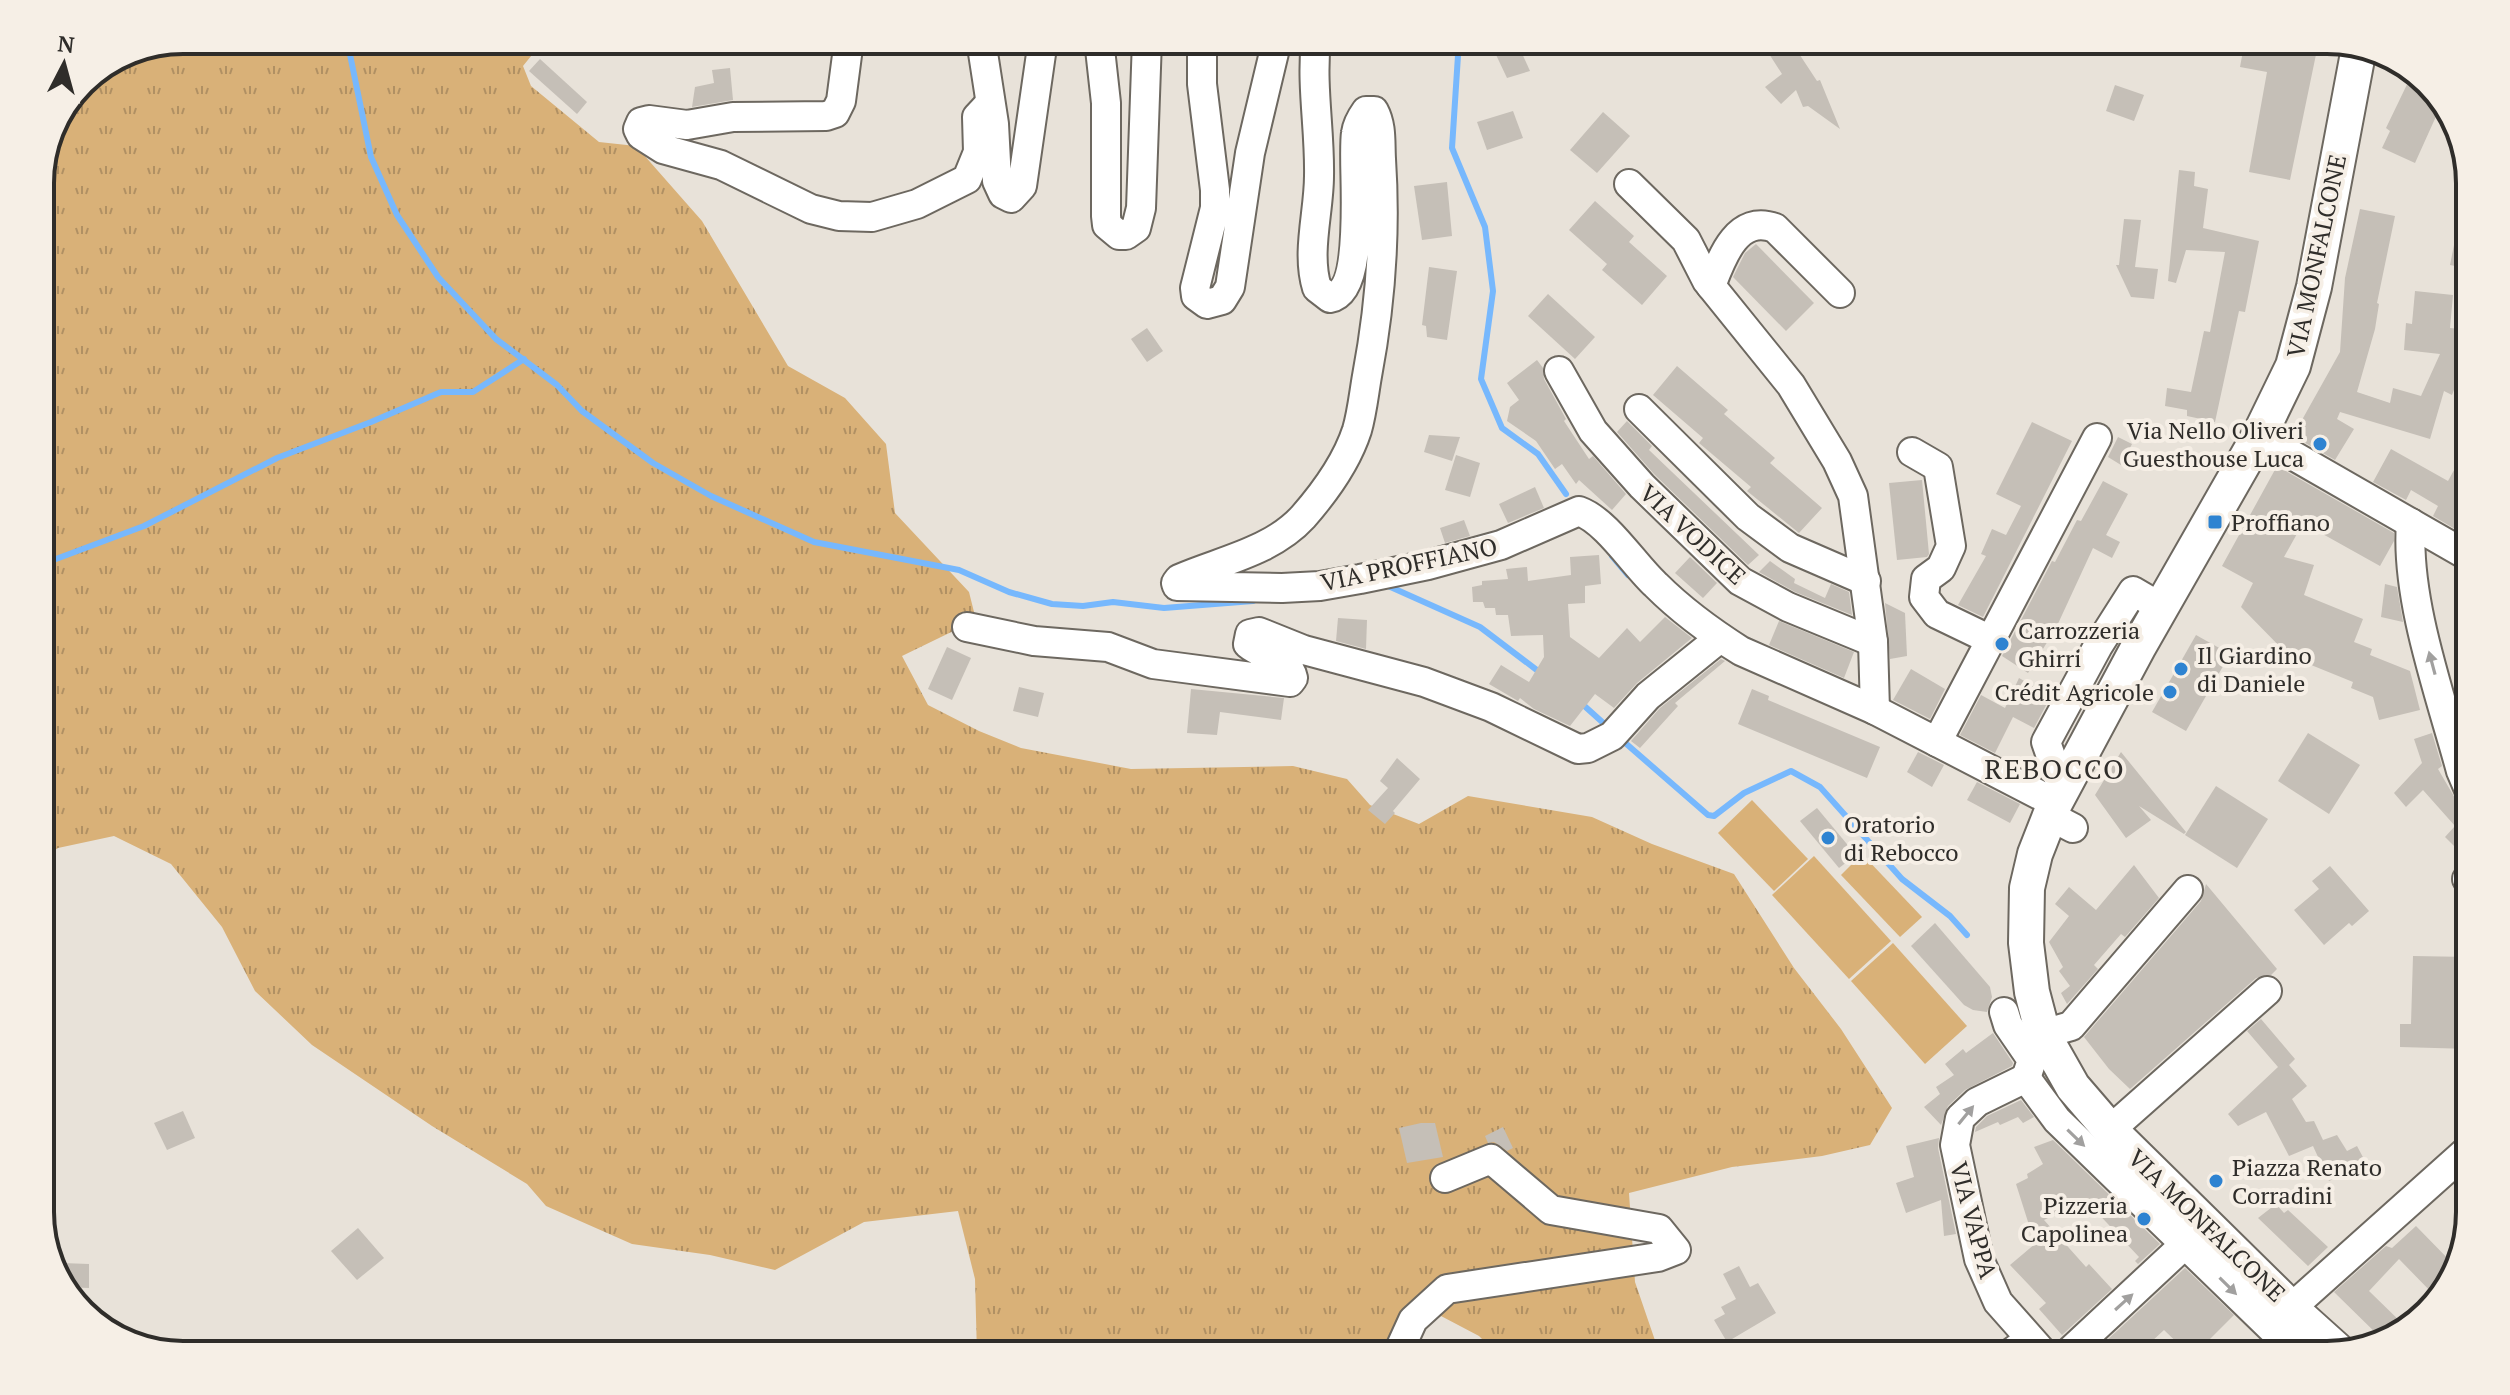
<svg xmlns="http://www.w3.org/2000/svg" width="2510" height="1395" font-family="'PT Serif',serif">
	<defs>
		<pattern id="grass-tufts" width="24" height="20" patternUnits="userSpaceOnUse" patternTransform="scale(2)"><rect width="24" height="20" fill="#d9b178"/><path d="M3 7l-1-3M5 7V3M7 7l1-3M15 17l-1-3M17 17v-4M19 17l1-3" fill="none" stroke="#b09063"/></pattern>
	</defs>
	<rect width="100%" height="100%" fill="#e8e2d9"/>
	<polygon fill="url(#grass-tufts)" points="183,40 544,40 523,66 531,86 599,142 636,146 702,221 788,366 845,398 886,444 895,513 969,592 976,620 902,656 928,705 979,731 1021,748 1131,769 1293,766 1347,779 1370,805 1419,824 1468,796 1592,817 1652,844 1734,874 1794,968 1841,1029 1892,1108 1870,1145 1822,1156 1732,1167 1629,1193 1635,1282 1660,1355 1498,1355 1479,1336 1441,1316 1390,1355 977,1355 975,1279 958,1211 864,1222 775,1270 710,1255 632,1244 546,1206 527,1184 432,1126 312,1045 255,991 222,927 171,864 114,836 58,848 40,860 40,174 82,81 129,51"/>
	<g fill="#d9b178">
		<polygon points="1752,800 1808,859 1774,891 1718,833"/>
		<polygon points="1862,854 1922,917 1900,937 1841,875"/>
		<polygon points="1814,856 1891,941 1849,979 1772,895"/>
		<polygon points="1893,943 1967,1026 1925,1064 1851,981"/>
	</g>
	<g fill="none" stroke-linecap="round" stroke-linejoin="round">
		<g stroke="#77b8fd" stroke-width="6">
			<polyline points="347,40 371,157 397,215 438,277 496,339 557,385 582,411 653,463 711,496 814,542 959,570 1009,592 1052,604 1083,606 1113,602 1164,608 1253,601"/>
			<polyline points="1459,40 1452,148 1485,227 1493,291 1481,379 1502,428 1538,454 1566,494"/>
			<polyline points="1612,556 1628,575"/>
			<polyline points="40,565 144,526 277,458 371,422 441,392 473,392 524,359"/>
			<polyline points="1386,585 1480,627 1542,674"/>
			<polyline points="1580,702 1610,729"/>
			<polyline points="1623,741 1708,815 1714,816 1744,793 1791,771 1820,787 1902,879 1950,916 1967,935"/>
		</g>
	</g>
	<g fill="#c5bfb7">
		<polygon points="1489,40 1516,40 1530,71 1507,78"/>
		<polygon points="1773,40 1790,40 1817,81 1820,80 1840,129 1808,106 1803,107 1796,90 1781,104 1765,87 1782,74 1764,46"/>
		<polygon points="2245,40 2319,40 2290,180 2249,172 2267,72 2240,67"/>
		<polygon points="540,59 587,102 577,114 529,71"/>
		<polygon points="730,68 733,100 692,107 695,87 714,83 712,70"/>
		<polygon points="2413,72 2446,104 2450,115 2438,112 2415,163 2382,148 2390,131 2386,128"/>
		<polygon points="2115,85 2144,95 2134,121 2106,111"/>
		<polygon points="1513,111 1523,138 1487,150 1477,122"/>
		<polygon points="1603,112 1630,136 1597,173 1570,150"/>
		<polygon points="2179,170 2195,172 2194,186 2208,189 2203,228 2259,241 2245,312 2239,311 2215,422 2187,416 2187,410 2165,406 2167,388 2191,392 2204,331 2210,332 2225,252 2186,250 2176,283 2168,281"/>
		<polygon points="1447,182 1452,236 1422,240 1414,186"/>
		<polygon points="1595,201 1634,236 1629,242 1667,276 1642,305 1602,270 1607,264 1569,230"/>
		<polygon points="2462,205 2470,206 2470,269 2450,265"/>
		<polygon points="2360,209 2395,216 2377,303 2379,304 2375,329 2357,392 2390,403 2393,388 2421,396 2440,354 2404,350 2406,323 2412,324 2415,291 2453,295 2450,328 2470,330 2470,349 2452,395 2444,391 2430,439 2340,412 2337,419 2354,429 2335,460 2293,436 2340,352 2345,278"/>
		<polygon points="2124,219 2141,220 2135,267 2158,269 2154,299 2131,297 2116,265 2119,265"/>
		<polygon points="1756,244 1814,303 1786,331 1733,277 1745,253"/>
		<polygon points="1429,267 1457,271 1447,340 1427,337 1426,326 1422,325"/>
		<polygon points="1548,294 1595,337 1575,359 1528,316"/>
		<polygon points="1147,328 1163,351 1147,362 1131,339"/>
		<polygon points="1537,360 1543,368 1544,379 1566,419 1564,421 1589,459 1593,456 1626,494 1612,510 1579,480 1576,484 1562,464 1555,469 1536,441 1507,421 1510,407 1519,400 1507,383"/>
		<polygon points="1677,366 1728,410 1724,414 1775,458 1770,463 1822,508 1799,533 1747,491 1751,487 1699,443 1703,438 1653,395"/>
		<polygon points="1627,421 1652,446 1649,450 1759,555 1748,565 1654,474 1617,432"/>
		<polygon points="2032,422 2072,441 1983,617 1958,605 1986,556 1981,554 1992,529 2006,535 2021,506 1996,494"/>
		<polygon points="1429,435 1460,437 1452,461 1424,452"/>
		<polygon points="2118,437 2132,444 2121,465 2108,457"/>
		<polygon points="2470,441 2470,514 2460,532 2433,516 2438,506 2411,490 2406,500 2373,482 2391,449 2448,481"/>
		<polygon points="1456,455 1480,463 1470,497 1445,490"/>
		<polygon points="2277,466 2394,533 2394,541 2380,566 2303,523 2284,557 2314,565 2304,595 2363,619 2354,642 2372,649 2370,655 2410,671 2420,710 2379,720 2373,697 2351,688 2353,682 2289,656 2241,607 2253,583 2222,566"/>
		<polygon points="1922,480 1929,554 1927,557 1897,560 1889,483"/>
		<polygon points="2103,481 2128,494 2106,535 2120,542 2112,558 2093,548 2056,628 2028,673 2002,656 2052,561 2055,562 2077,520 2081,521"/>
		<polygon points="1535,487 1544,508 1508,523 1499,504"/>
		<polygon points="1464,520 1470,536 1445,543 1440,528"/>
		<polygon points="1599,555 1601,584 1585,586 1585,603 1568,604 1570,637 1599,658 1627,628 1640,642 1665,617 1692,638 1637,683 1614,708 1595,694 1570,726 1534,709 1520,698 1518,701 1489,684 1501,665 1529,682 1544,657 1543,635 1511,636 1508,615 1496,615 1495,608 1485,608 1483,602 1473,602 1472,587 1482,585 1482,581 1508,579 1506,569 1527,567 1528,581 1571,575 1570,557"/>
		<polygon points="1690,557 1717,583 1703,598 1675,573"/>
		<polygon points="1770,561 1795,579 1794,583 1825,598 1831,584 1849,592 1852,615 1795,592 1759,572"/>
		<polygon points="2385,584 2397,587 2403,622 2381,617"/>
		<polygon points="1885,603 1905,613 1907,656 1890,659"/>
		<polygon points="1338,618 1367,620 1366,649 1336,641"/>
		<polygon points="1779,621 1854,652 1844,678 1769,645"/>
		<polygon points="2196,635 2230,654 2186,731 2152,712"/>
		<polygon points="947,647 971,658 952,700 928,689"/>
		<polygon points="1721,659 1725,661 1675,703 1678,706 1640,748 1631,741 1660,708"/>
		<polygon points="1911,669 1945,689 1930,719 1893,700"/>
		<polygon points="2019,678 2051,696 2034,728 2013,717 1995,753 1960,735 1981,695 2005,708"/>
		<polygon points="1019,687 1044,693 1038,717 1013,711"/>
		<polygon points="1191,689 1284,698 1281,720 1220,712 1217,735 1187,733"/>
		<polygon points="1752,689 1769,696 1768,700 1880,747 1867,778 1738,724"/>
		<polygon points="2308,733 2360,765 2329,814 2278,781"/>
		<polygon points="2432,733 2442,766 2438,769 2459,805 2470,809 2470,862 2445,837 2455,826 2423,790 2406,807 2394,793 2422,763 2414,739"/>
		<polygon points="1918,752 1944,765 1932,787 1907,772"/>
		<polygon points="2121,752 2186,832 2184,834 2139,806 2151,820 2126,838 2095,795"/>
		<polygon points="1397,758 1420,779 1393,811 1395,813 1385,824 1368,810 1388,788 1380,781"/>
		<polygon points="1977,782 2020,804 2010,823 1967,800"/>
		<polygon points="2216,786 2268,819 2237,868 2185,835"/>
		<polygon points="1817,808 1856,855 1839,868 1800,821"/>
		<polygon points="2134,865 2159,898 2125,937 2121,934 2094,965 2098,969 2067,1004 2061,993 2070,986 2059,971 2063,967 2049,942 2069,916 2055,904 2069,887 2096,910"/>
		<polygon points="2330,866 2369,911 2352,926 2349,923 2324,945 2294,910 2319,889 2312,881"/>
		<polygon points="2206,884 2277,969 2271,975 2256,978 2130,1089 2109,1069 2084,1037 2201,901"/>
		<polygon points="1935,923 1990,987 1992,997 1987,1012 1973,1010 1964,1005 1911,946"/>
		<polygon points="2413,956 2470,957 2470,1049 2400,1047 2400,1024 2411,1024"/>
		<polygon points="2261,1019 2295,1059 2289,1065 2307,1086 2292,1099 2306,1122 2314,1121 2323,1140 2337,1135 2347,1151 2357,1146 2365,1161 2355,1167 2356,1169 2329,1181 2313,1146 2289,1156 2266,1112 2238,1126 2228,1114 2278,1067 2247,1031"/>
		<polygon points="1993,1033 2013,1063 2012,1066 1965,1090 1948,1106 1941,1125 1924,1107 1940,1094 1936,1087 1954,1075 1945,1064 1963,1049 1966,1053"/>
		<polygon points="2021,1100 2034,1117 2023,1123 2018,1117 2000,1125 1998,1122 1975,1132 1976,1127 1987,1116"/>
		<polygon points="183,1111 195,1138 167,1150 154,1123"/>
		<polygon points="1421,1123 1435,1123 1443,1157 1407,1163 1399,1128"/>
		<polygon points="1503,1127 1513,1148 1507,1151 1494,1142 1488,1143 1485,1136"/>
		<polygon points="1939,1138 1938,1148 1956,1234 1944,1236 1941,1200 1906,1213 1896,1183 1914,1177 1906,1146"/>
		<polygon points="2053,1140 2160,1244 2138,1264 2135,1261 2139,1257 2091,1206 2085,1211 2078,1203 2044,1220 2086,1267 2089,1264 2112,1289 2062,1335 2039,1309 2046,1303 2010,1265 2035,1244 2016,1184 2028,1178 2027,1174 2043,1164 2034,1147"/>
		<polygon points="2276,1204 2284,1213 2288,1210 2328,1247 2308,1266 2258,1218"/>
		<polygon points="2416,1226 2456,1267 2451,1283 2437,1298 2399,1259 2369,1291 2407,1328 2399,1336 2383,1340 2334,1292 2386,1246 2392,1248"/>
		<polygon points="358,1228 384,1258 357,1280 331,1251"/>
		<polygon points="62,1263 89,1264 89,1288 63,1287"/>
		<polygon points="1739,1266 1750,1287 1758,1283 1776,1313 1727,1342 1714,1320 1725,1314 1721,1307 1736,1299 1723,1274"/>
		<polygon points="2185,1268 2234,1315 2194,1355 2190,1355 2164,1330 2137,1355 2091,1355"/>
	</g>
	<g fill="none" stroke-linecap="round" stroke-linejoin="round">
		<g stroke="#6d6860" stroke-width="32">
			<g id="minor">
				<polyline points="849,40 841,101 835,113 826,116 733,117 687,125 649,120 641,122 638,129 641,135 663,149 721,165 811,209 839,216 872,217 917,204 967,179 978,152 977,117 990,103"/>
				<polyline points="981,40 994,124 997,181 1003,194 1011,198 1022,186 1043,40"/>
				<polyline points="1099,40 1106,103 1106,216 1107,225 1119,235 1126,235 1136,228 1141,208 1147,40"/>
				<polyline points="1202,40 1202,84 1215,190 1215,208 1195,288 1196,296 1207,304 1222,300 1230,287 1250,153 1277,40"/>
				<path d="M1316 40C1311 86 1320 130 1319 176 1319 212 1306 253 1317 288L1330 298C1369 291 1351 163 1356 133 1357 125 1361 118 1366 111H1374C1382 126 1380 142 1381 159 1386 234 1381 302 1367 376 1364 393 1362 413 1357 430 1347 461 1324 493 1303 517 1271 552 1220 561 1179 579L1176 583 1177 586 1282 588 1320 586 1360 579 1428 565 1501 545 1579 511C1607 521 1634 565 1656 585 1681 610 1711 632 1741 651L1875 710 2055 803"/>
				<polyline points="1629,184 1686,240 1707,281 1791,385 1837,461 1853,496 1873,642 1875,710"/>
				<path d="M1711 286C1722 257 1737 214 1775 228L1840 293"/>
				<polyline points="1559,371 1593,431 1642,486 1740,581 1788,607 1873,642"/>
				<polyline points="1639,409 1748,517 1790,548 1866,581"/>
				<polyline points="2259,436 2470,557"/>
				<polyline points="1912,452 1938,467 1951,546 1941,568 1926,579 1924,597 1937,614 1991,640"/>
				<path d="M2411 523C2405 599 2441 697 2461 771L2470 792"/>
				<path d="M967 627 1034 641 1108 647 1153 664 1290 682 1293 678C1289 658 1262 656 1248 644L1250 634 1259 632 1304 650 1424 682 1491 707 1578 749 1588 748 1612 736 1648 696 1720 638"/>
				<polyline points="1937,742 2097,438"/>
				<polyline points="2063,791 2046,742 2098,646 2133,591 2162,608"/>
				<polyline points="2050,816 2073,828"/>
				<polyline points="2467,879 2470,879"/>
				<polyline points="2004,1012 2008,1025 2032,1060 2026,1078"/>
				<polyline points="2043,1034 2071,1026 2188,890"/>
				<polyline points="2026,1078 2057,1120 2299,1355"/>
				<polyline points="2026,1078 1977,1102 1960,1118 1955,1145 1979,1259 1998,1302 2045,1355"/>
				<polyline points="2110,1130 2267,991"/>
				<polyline points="2291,1308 2470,1148"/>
				<polyline points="1397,1355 1413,1320 1447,1289 1658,1257 1676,1250 1659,1229 1551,1210 1491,1159 1445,1178"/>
				<polyline points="2008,1355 2029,1340"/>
				<polyline points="2066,1355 2197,1233"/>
			</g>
		</g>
		<g stroke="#6d6860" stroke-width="38">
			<polyline id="major" points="2339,1352 2299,1316 2110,1130 2073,1087 2043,1034 2032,992 2026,943 2027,888 2035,854 2055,803 2139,646 2259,436 2293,366 2314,287 2359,48"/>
		</g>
		<use href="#minor" stroke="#fff" stroke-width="28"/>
		<use href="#major" stroke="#fff" stroke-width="34"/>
	</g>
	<defs><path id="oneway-solid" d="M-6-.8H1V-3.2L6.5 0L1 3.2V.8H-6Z" transform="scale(2)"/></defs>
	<g fill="#a1a09f">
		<use href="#oneway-solid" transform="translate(2432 663) rotate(-105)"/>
		<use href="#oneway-solid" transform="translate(1966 1115) rotate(-51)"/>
		<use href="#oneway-solid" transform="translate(2076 1138) rotate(44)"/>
		<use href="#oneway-solid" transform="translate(2228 1286) rotate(45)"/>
		<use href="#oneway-solid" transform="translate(2124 1302) rotate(-42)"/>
	</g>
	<g fill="#2e83d1" stroke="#f6efe6" stroke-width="3">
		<circle cx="2320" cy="444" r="8"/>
		<rect x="2207" y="514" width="16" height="16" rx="4"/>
		<circle cx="2002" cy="644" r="8"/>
		<circle cx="2181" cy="669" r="8"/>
		<circle cx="2170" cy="692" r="8"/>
		<circle cx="1828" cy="838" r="8"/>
		<circle cx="2216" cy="1181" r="8"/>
		<circle cx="2144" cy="1219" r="8"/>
	</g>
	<g text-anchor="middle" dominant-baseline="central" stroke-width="8" stroke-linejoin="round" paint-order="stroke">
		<g font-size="24" fill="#2f2d2a" stroke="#f6efe6">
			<text transform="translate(2316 256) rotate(-78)">VIA MONFALCONE</text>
			<text transform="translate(1693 534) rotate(43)">VIA VODICE</text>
			<text transform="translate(1409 564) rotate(-12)">VIA PROFFIANO</text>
			<text transform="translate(1974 1220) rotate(75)">VIA VAPPA</text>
			<text transform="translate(2207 1225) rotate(44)">VIA MONFALCONE</text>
		</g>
		<g font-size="24" fill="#2f2d2a" stroke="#f6efe6" text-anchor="start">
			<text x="2304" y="430" text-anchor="end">Via Nello Oliveri<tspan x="2304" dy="28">Guesthouse Luca</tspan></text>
			<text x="2231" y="522">Proffiano</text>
			<text x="2018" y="630">Carrozzeria<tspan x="2018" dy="28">Ghirri</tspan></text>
			<text x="2197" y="655">Il Giardino<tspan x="2197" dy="28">di Daniele</tspan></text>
			<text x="2154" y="692" text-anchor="end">Crédit Agricole</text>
			<text x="1844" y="824">Oratorio<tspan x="1844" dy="28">di Rebocco</tspan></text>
			<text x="2232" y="1167">Piazza Renato<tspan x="2232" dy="28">Corradini</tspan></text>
			<text x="2128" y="1205" text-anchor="end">Pizzeria<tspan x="2128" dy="28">Capolinea</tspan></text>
		</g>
		<g font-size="28" letter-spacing="2" fill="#2f2d2a" stroke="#f6efe6">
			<text x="2055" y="768">REBOCCO</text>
		</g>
	</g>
	<path d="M0 0H2510V1395H0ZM183 54H2327A129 129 0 0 1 2456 183V1212A129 129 0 0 1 2327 1341H183A129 129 0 0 1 54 1212V183A129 129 0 0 1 183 54Z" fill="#f6efe6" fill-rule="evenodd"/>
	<path fill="none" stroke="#2f2d2a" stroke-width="4" d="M183 54H2327A129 129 0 0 1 2456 183V1212A129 129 0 0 1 2327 1341H183A129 129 0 0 1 54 1212V183A129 129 0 0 1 183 54Z"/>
	<g transform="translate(64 64) rotate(6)" stroke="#f6efe6" stroke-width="6" paint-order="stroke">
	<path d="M0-6L14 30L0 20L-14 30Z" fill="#2f2d2a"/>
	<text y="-12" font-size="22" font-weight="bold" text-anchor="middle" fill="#2f2d2a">N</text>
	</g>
</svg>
